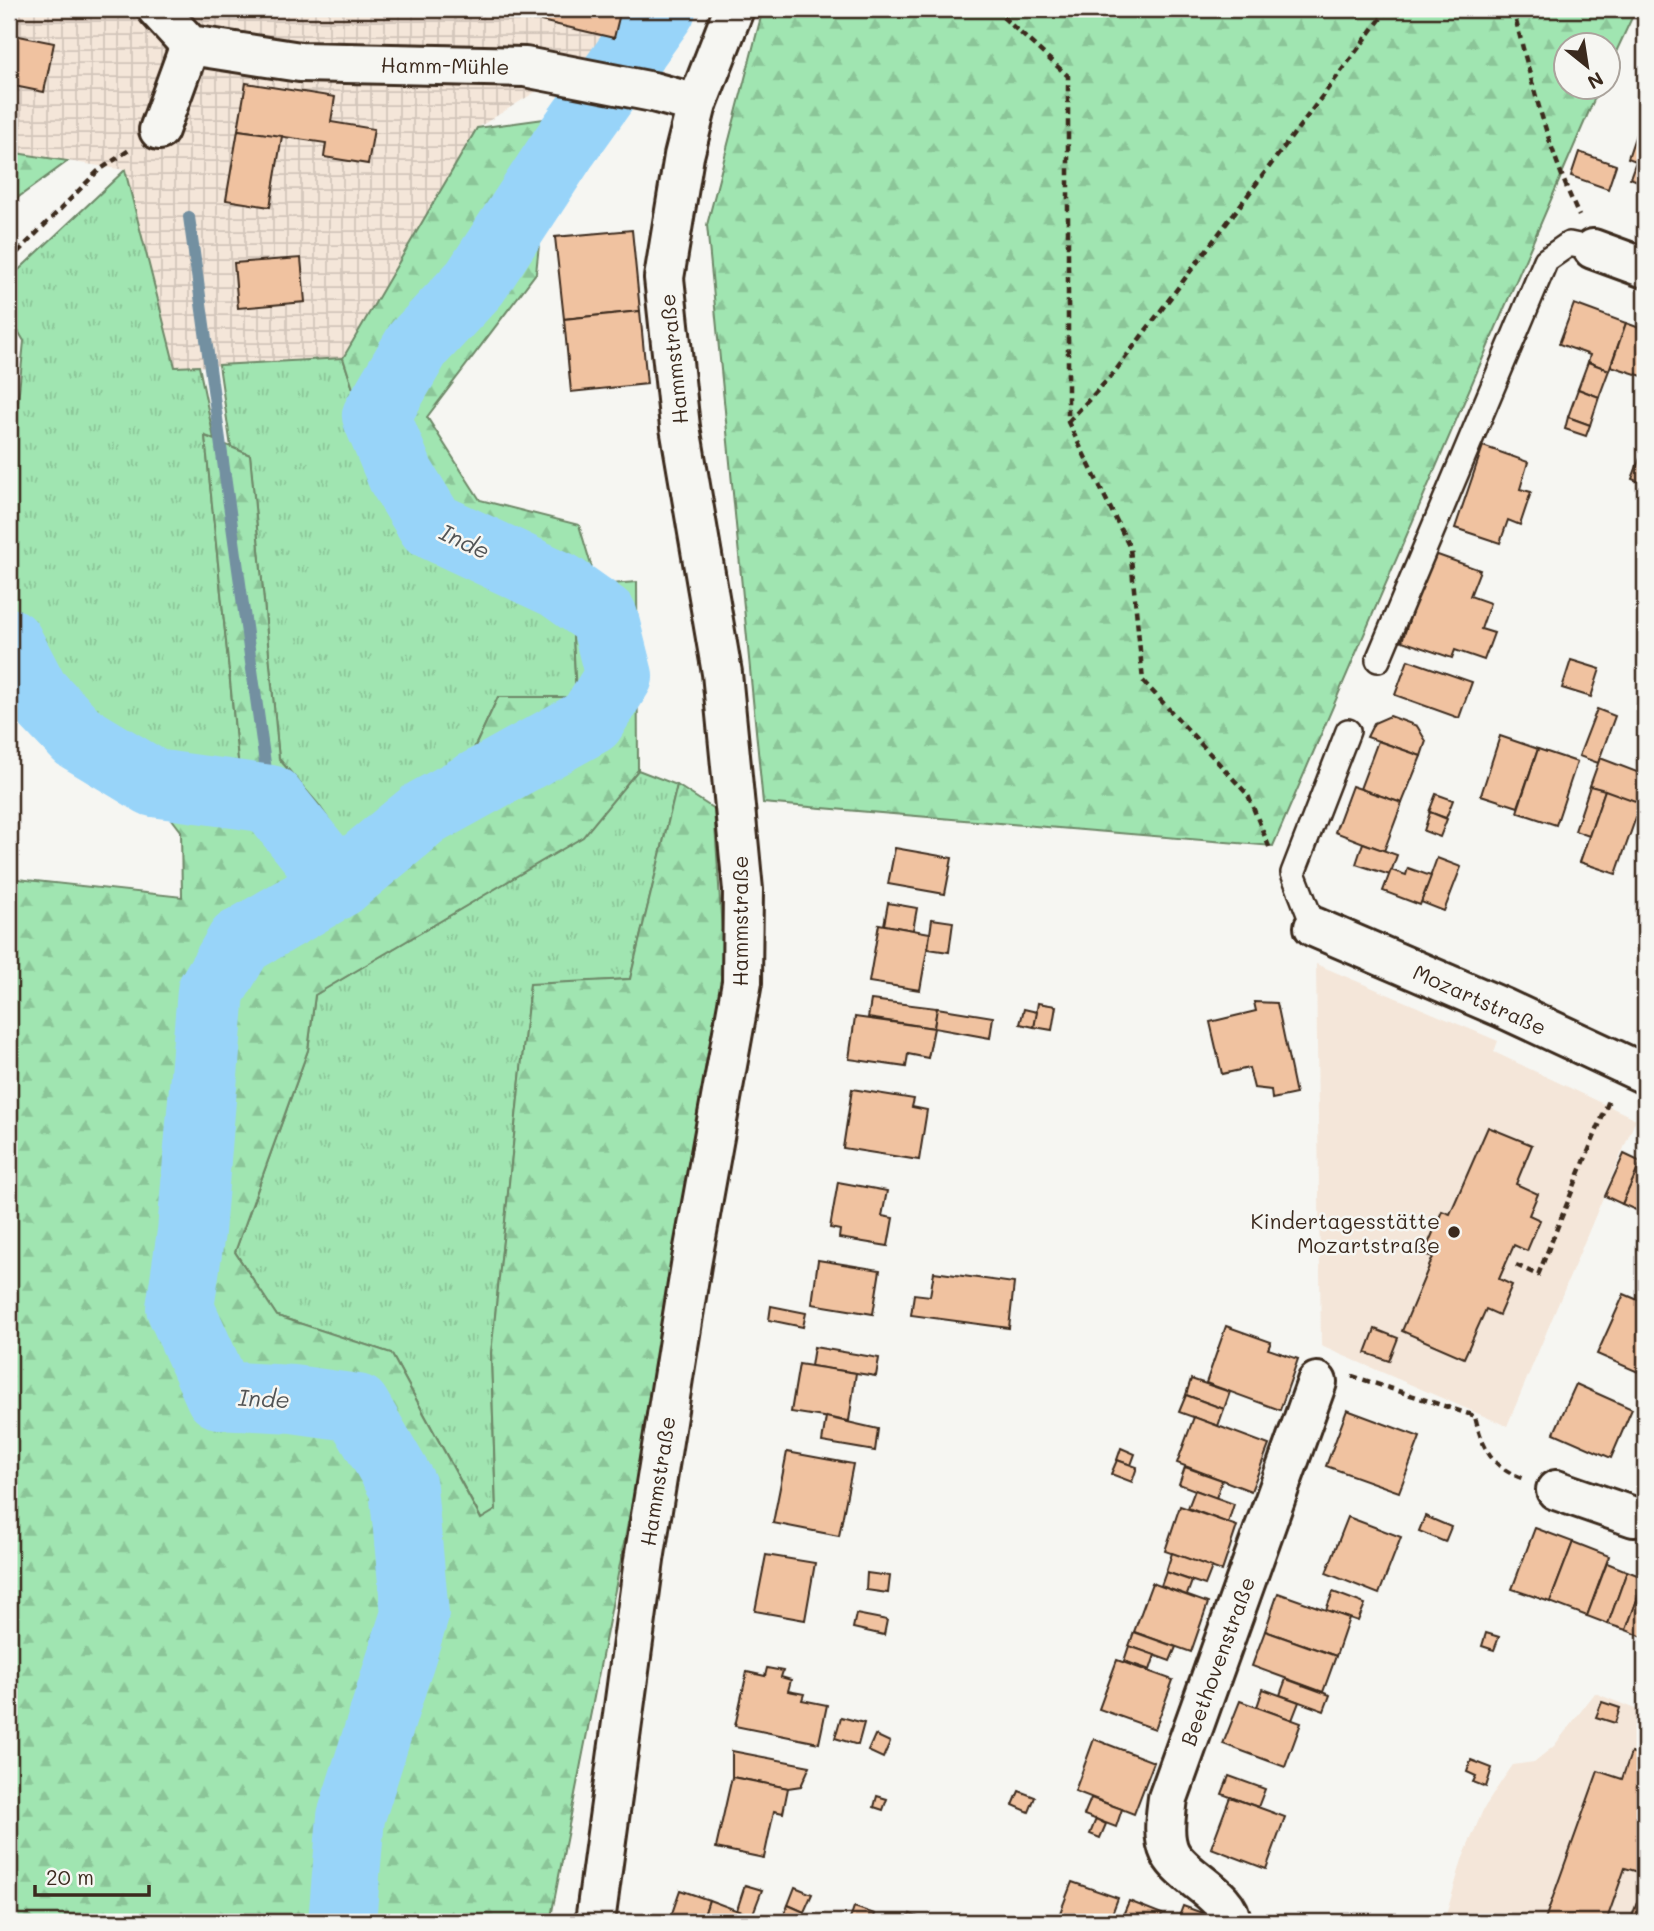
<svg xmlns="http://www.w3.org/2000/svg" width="1654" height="1931" font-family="Mali,sans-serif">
	<defs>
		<pattern id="industrial-grid" width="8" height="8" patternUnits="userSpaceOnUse" patternTransform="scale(1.75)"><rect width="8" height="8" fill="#f4e6d9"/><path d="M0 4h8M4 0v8" fill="none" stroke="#d2c5ba"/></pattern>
		<pattern id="grass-tufts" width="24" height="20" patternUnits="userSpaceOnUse" patternTransform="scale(1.75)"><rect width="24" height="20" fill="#a0e5b1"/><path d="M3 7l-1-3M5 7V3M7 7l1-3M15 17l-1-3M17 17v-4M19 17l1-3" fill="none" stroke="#8bc598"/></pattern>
		<pattern id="forest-firs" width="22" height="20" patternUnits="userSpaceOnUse" patternTransform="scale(1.75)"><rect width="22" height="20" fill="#a0e5b1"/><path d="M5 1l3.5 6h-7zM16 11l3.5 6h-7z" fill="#8bc598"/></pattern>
	</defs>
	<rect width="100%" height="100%" fill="#f6f6f2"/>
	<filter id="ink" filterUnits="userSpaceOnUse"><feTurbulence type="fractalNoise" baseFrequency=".0143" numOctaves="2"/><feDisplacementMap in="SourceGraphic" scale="14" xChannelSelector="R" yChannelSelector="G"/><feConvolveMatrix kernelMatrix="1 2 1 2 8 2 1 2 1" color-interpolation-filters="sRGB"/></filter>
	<g filter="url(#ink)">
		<g fill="#f4e6d9">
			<polygon points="1316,964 1498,1041 1494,1052 1636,1119 1507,1426 1321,1346"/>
			<polygon points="1595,1693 1645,1713 1645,1922 1444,1922 1462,1860 1483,1810 1501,1782 1513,1765 1534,1762 1554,1746"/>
		</g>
		<polygon fill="url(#industrial-grid)" points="9,9 625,9 615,43 477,128 343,358 175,368 125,170 9,152"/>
		<g fill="url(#grass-tufts)" stroke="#6e8868" stroke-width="2">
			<polygon points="125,170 175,367 199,366 214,439 205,436 239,769 179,763 169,778 112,746 47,686 9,618 9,492 24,341 9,316 9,279"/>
			<polygon points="343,358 382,478 461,563 515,594 573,634 576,697 498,697 471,755 381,821 350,850 318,804 279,759 250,455 231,447 219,365"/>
			<polygon points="638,770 677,785 630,979 530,985 491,1354 496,1510 482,1520 391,1353 277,1316 235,1252 308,1050 315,995 582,837"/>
		</g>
		<g fill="url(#forest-firs)" stroke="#6e8868" stroke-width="2">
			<polygon points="763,9 1636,9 1609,67 1608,46 1566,46 1566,88 1599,88 1273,846 763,803 707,225"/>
			<polygon points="610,110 540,235 536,273 427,417 480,500 579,525 597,585 637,582 638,770 583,837 315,995 308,1050 235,1252 277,1316 391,1353 481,1519 496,1510 491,1354 530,984 630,979 677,785 714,809 725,977 702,1145 550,1922 9,1922 9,878 182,897 181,831 156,798 179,763 239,769 205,436 250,455 279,759 318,804 350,850 381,821 471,755 498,697 576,697 573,634 515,594 461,563 382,478 343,358 477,128"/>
			<polygon points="9,152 68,161 9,204"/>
		</g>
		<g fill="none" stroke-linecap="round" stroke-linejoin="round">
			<polyline stroke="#7390a1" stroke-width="12" points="189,217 270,799"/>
			<g stroke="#98d4f9" stroke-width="68">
				<polyline points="9,642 35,692 78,737 154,783 270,799 339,884"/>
				<polyline points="342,1922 351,1817 415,1614 403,1487 357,1408 293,1399 219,1395 180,1308 191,1232 211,991 240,942 339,884 425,813 591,721 619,676 604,617 559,585 431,525 401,476 376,416 418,344 475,283 564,147 662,9"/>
			</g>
		</g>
		<g fill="#f0c2a0" stroke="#3b2a1e" stroke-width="2">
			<polygon points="544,9 621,9 614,38 541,21"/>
			<polygon points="9,34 54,43 44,92 9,85"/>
			<polygon points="246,83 335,97 331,122 374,129 368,164 324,157 326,143 238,130"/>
			<polygon points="9,112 18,114 14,133 9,132"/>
			<polygon points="1641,119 1645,120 1645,184 1630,178 1636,161 1628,158"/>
			<polygon points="238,130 282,136 270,207 226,200"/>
			<polygon points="1579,152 1616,165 1608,189 1571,176"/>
			<polygon points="632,230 640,311 564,319 555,237"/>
			<polygon points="301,258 305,302 238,308 234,263"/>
			<polygon points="1574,304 1626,323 1609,370 1588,362 1590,355 1559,344"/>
			<polygon points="640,311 647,384 571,392 564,319"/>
			<polygon points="1626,323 1645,330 1645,367 1642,376 1611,366"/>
			<polygon points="1588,362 1609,370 1599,397 1578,389"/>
			<polygon points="1578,389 1599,397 1590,425 1568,417"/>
			<polygon points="1568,417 1590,425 1586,436 1565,429"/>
			<polygon points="1645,445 1645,484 1632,479"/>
			<polygon points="1483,446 1528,462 1520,489 1531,492 1520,525 1508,520 1500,543 1455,528"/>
			<polygon points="1432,553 1480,570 1470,596 1490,603 1481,629 1494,633 1484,660 1455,650 1452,658 1402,641"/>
			<polygon points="1408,660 1472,682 1459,718 1395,695"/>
			<polygon points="1571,660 1600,669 1591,697 1562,688"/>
			<polygon points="1597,709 1615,716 1598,763 1579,756"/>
			<polygon points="1390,716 1417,726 1426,741 1421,756 1367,737 1374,723"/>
			<polygon points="1500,736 1538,749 1518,807 1481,795"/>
			<polygon points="1378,741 1421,756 1402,803 1360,789"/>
			<polygon points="1538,749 1577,762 1556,825 1517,812"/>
			<polygon points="1600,758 1645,775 1637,802 1590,786"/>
			<polygon points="1352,786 1402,803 1384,851 1335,832"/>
			<polygon points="1590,786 1605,790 1589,836 1575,831"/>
			<polygon points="1605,790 1641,803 1616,874 1580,862"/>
			<polygon points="1436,794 1453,800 1446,818 1429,812"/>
			<polygon points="1430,812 1447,819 1440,837 1424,831"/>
			<polygon points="1363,843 1397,855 1390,875 1356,864"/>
			<polygon points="895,848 952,858 945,894 888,884"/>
			<polygon points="1437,858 1461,867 1444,911 1421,902"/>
			<polygon points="1408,868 1431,876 1420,905 1383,891 1391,870 1406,875"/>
			<polygon points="888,903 917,908 913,930 884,925"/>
			<polygon points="932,919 953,922 949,952 928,949"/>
			<polygon points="879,924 930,933 920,990 869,982"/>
			<polygon points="871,1000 937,1008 934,1028 868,1018"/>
			<polygon points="1254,1002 1277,1003 1296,1094 1272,1099 1271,1090 1254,1088 1249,1068 1222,1074 1210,1022 1256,1011"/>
			<polygon points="1038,1003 1056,1006 1052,1030 1034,1027"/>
			<polygon points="937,1008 993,1017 990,1038 934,1028"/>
			<polygon points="1024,1009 1037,1012 1034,1027 1020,1024"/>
			<polygon points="855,1017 934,1028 928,1058 908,1054 906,1067 849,1059"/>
			<polygon points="852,1089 914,1099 912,1107 927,1110 919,1160 843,1148"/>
			<polygon points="1488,1127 1532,1145 1516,1184 1538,1194 1529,1215 1540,1220 1527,1251 1514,1245 1499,1279 1512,1285 1499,1315 1486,1309 1464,1358 1402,1331 1433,1257 1424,1254 1442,1211 1450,1214"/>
			<polygon points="1645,1152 1645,1214 1622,1204"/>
			<polygon points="1624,1154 1641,1162 1622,1204 1605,1196"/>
			<polygon points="838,1182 887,1191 882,1216 893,1218 888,1246 839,1238 840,1230 830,1228"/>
			<polygon points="818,1260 880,1270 873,1314 812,1304"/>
			<polygon points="934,1272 1014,1283 1009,1328 911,1315 914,1294 930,1296"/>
			<polygon points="1624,1294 1645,1303 1645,1375 1597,1354"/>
			<polygon points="771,1306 806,1313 803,1327 769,1320"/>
			<polygon points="1226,1326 1271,1342 1268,1349 1298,1359 1280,1410 1206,1383"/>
			<polygon points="1375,1329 1398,1338 1389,1361 1366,1353"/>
			<polygon points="814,1347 879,1358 876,1376 811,1366"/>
			<polygon points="799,1364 856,1373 849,1421 791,1412"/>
			<polygon points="1191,1379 1230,1392 1224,1409 1186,1395"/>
			<polygon points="1576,1384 1632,1409 1611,1458 1554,1433"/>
			<polygon points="1186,1395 1224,1409 1218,1426 1179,1412"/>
			<polygon points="1347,1410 1420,1437 1399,1492 1326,1466"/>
			<polygon points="826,1417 878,1429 875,1451 822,1442"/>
			<polygon points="1194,1417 1269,1445 1251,1491 1177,1463"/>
			<polygon points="1121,1448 1135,1454 1131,1465 1117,1460"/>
			<polygon points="787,1452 853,1464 839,1536 773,1523"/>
			<polygon points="1117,1460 1137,1467 1132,1482 1111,1474"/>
			<polygon points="1185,1467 1222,1480 1216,1498 1179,1484"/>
			<polygon points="1195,1490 1234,1504 1228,1523 1188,1508"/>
			<polygon points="1180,1506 1237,1526 1222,1571 1165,1551"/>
			<polygon points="1425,1516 1451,1527 1445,1542 1419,1531"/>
			<polygon points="1348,1517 1401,1537 1379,1594 1326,1573"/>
			<polygon points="1535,1528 1573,1542 1550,1602 1512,1589"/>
			<polygon points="1573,1542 1609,1556 1587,1616 1550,1602"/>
			<polygon points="1172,1553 1212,1567 1205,1585 1166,1572"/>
			<polygon points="766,1555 815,1563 805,1620 755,1611"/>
			<polygon points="1607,1563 1627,1571 1608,1624 1587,1616"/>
			<polygon points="1627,1571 1645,1578 1626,1630 1608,1624"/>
			<polygon points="1166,1572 1192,1581 1187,1595 1161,1586"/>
			<polygon points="867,1573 890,1576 888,1593 866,1590"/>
			<polygon points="1645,1578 1645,1638 1626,1630"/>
			<polygon points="1152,1583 1208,1603 1191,1652 1134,1632"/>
			<polygon points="1333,1592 1365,1604 1358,1621 1326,1610"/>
			<polygon points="1278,1593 1349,1618 1336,1656 1265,1631"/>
			<polygon points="856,1614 887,1620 884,1635 853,1628"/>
			<polygon points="1265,1631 1336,1656 1323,1692 1252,1666"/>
			<polygon points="1134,1632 1176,1647 1170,1661 1129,1646"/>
			<polygon points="1486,1633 1499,1637 1494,1650 1482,1646"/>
			<polygon points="1129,1646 1155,1655 1150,1670 1124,1661"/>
			<polygon points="1117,1660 1173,1680 1155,1729 1099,1709"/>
			<polygon points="767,1668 783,1671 781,1677 791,1680 788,1691 804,1694 802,1700 827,1705 819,1743 735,1726 747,1672 765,1676"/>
			<polygon points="1286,1679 1330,1695 1324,1711 1280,1695"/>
			<polygon points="1263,1689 1299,1702 1292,1720 1257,1707"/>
			<polygon points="1240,1701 1301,1723 1285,1767 1223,1744"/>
			<polygon points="1602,1702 1620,1708 1615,1723 1596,1717"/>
			<polygon points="841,1717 864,1723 858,1745 835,1738"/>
			<polygon points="875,1735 890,1742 883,1758 868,1751"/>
			<polygon points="1094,1739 1154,1762 1134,1814 1075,1791"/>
			<polygon points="732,1751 810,1766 801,1786 788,1788 732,1777"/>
			<polygon points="1631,1753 1645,1758 1645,1874 1625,1868 1606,1922 1544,1922 1598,1771 1622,1779"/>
			<polygon points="1471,1760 1492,1768 1486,1787 1473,1782 1476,1776 1467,1772"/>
			<polygon points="1229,1776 1265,1789 1258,1807 1222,1794"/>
			<polygon points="732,1777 788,1788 783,1813 774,1811 764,1858 716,1848"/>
			<polygon points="1019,1791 1035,1797 1029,1812 1013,1805"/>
			<polygon points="877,1796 887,1799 883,1810 874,1807"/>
			<polygon points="1230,1797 1285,1817 1266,1869 1211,1848"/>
			<polygon points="1091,1798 1122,1809 1116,1827 1084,1815"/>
			<polygon points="1096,1819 1106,1824 1100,1838 1090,1834"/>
			<polygon points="1645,1880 1645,1922 1630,1922"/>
			<polygon points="1072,1882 1118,1898 1109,1922 1085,1922 1060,1913"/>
			<polygon points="745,1885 762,1890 752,1916 737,1910"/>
			<polygon points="795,1887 812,1894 804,1912 788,1905"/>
			<polygon points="680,1890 709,1900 702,1922 669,1922"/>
			<polygon points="709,1900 752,1916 750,1922 702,1922"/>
			<polygon points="1129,1901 1162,1914 1159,1922 1120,1922"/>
			<polygon points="788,1905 804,1912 801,1922 781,1922"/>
			<polygon points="1183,1906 1216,1918 1214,1922 1177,1922"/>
			<polygon points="854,1907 875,1914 872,1922 849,1922"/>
			<polygon points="1060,1913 1085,1922 1056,1922"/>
			<polygon points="910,1914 925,1920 924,1922 906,1922"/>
			<polygon points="752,1916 772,1922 750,1922"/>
		</g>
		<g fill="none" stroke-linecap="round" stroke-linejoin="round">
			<g stroke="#3b2a1e" stroke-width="28">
				<g id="lane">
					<polyline points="1378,660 1546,260 1569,244 1593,249"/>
					<polyline points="1314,927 1293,873 1348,731"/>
				</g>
			</g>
			<g stroke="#3b2a1e" stroke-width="44">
				<g id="street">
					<polyline points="157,9 190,45 300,62 525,67 653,92 697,104"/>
					<polyline points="159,130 190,45"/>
					<polyline points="1593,249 1645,268"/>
					<polyline points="1314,927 1503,1008 1645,1074"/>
					<polyline points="1556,1490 1634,1517"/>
					<polyline points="595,1922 644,1560 691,1265 742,982 743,890 722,673 680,427 664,278 684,156 697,104 734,9"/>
					<path d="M1231 1922C1230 1895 1183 1878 1170 1853 1162 1836 1166 1815 1168 1798L1317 1382"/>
				</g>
			</g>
			<g stroke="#3b2a1e" stroke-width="4.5" stroke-dasharray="7 5" stroke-linecap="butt">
				<polyline points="994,9 1068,76 1068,422 1130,548 1143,681 1248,795 1270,849"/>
				<path d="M1513 9C1531 80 1548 149 1579 216"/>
				<polyline points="9,261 98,171 129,150"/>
				<polyline points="1068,422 1113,374 1388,9"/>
				<polyline points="1516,1265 1538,1275 1610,1098"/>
				<path d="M1352 1376 1475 1416C1482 1447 1491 1467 1522 1478"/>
			</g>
			<use href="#lane" stroke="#f6f6f2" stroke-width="23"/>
			<use href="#street" stroke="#f6f6f2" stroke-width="38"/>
		</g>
	</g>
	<circle fill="#3b2a1e" stroke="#f6f6f2" stroke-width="2.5" cx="1454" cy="1232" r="7"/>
	<g text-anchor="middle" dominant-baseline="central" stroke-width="5" stroke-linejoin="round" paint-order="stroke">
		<g font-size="21" fill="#3b2a1e" stroke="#f6f6f2">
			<text transform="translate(445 65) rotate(1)">Hamm-Mühle</text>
			<text transform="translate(673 359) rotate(-96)">Hammstraße</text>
			<text transform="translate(739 921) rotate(-90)">Hammstraße</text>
			<text transform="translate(1480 999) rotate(24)">Mozartstraße</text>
			<text transform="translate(657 1481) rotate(-81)">Hammstraße</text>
			<text transform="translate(1217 1661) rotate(-70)">Beethovenstraße</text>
		</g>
		<g font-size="21" fill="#3b2a1e" stroke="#f6f6f2" text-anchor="end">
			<text x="1440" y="1220">Kindertagesstätte<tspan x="1440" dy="24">Mozartstraße</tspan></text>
		</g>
		<g font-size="23" font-style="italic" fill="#525455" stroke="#f6f6f2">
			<text transform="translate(465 541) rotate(25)">Inde</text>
			<text transform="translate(264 1398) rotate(3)">Inde</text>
		</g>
	</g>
	<rect width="1654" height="1931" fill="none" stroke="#f6f6f2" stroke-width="35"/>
	<rect x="18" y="18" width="1619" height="1896" fill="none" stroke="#3b2a1e" stroke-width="2.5" filter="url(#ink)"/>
	<g transform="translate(1587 66) rotate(150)"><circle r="33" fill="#f6f6f2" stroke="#aba49d" stroke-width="2"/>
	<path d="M0-5L12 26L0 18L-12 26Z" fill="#3b2a1e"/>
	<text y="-10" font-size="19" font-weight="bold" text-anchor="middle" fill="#3b2a1e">N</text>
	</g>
	<path d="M35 1885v10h114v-10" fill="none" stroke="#3b2a1e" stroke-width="3.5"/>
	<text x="46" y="1885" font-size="21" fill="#3b2a1e" stroke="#f6f6f2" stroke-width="5" paint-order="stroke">20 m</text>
</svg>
